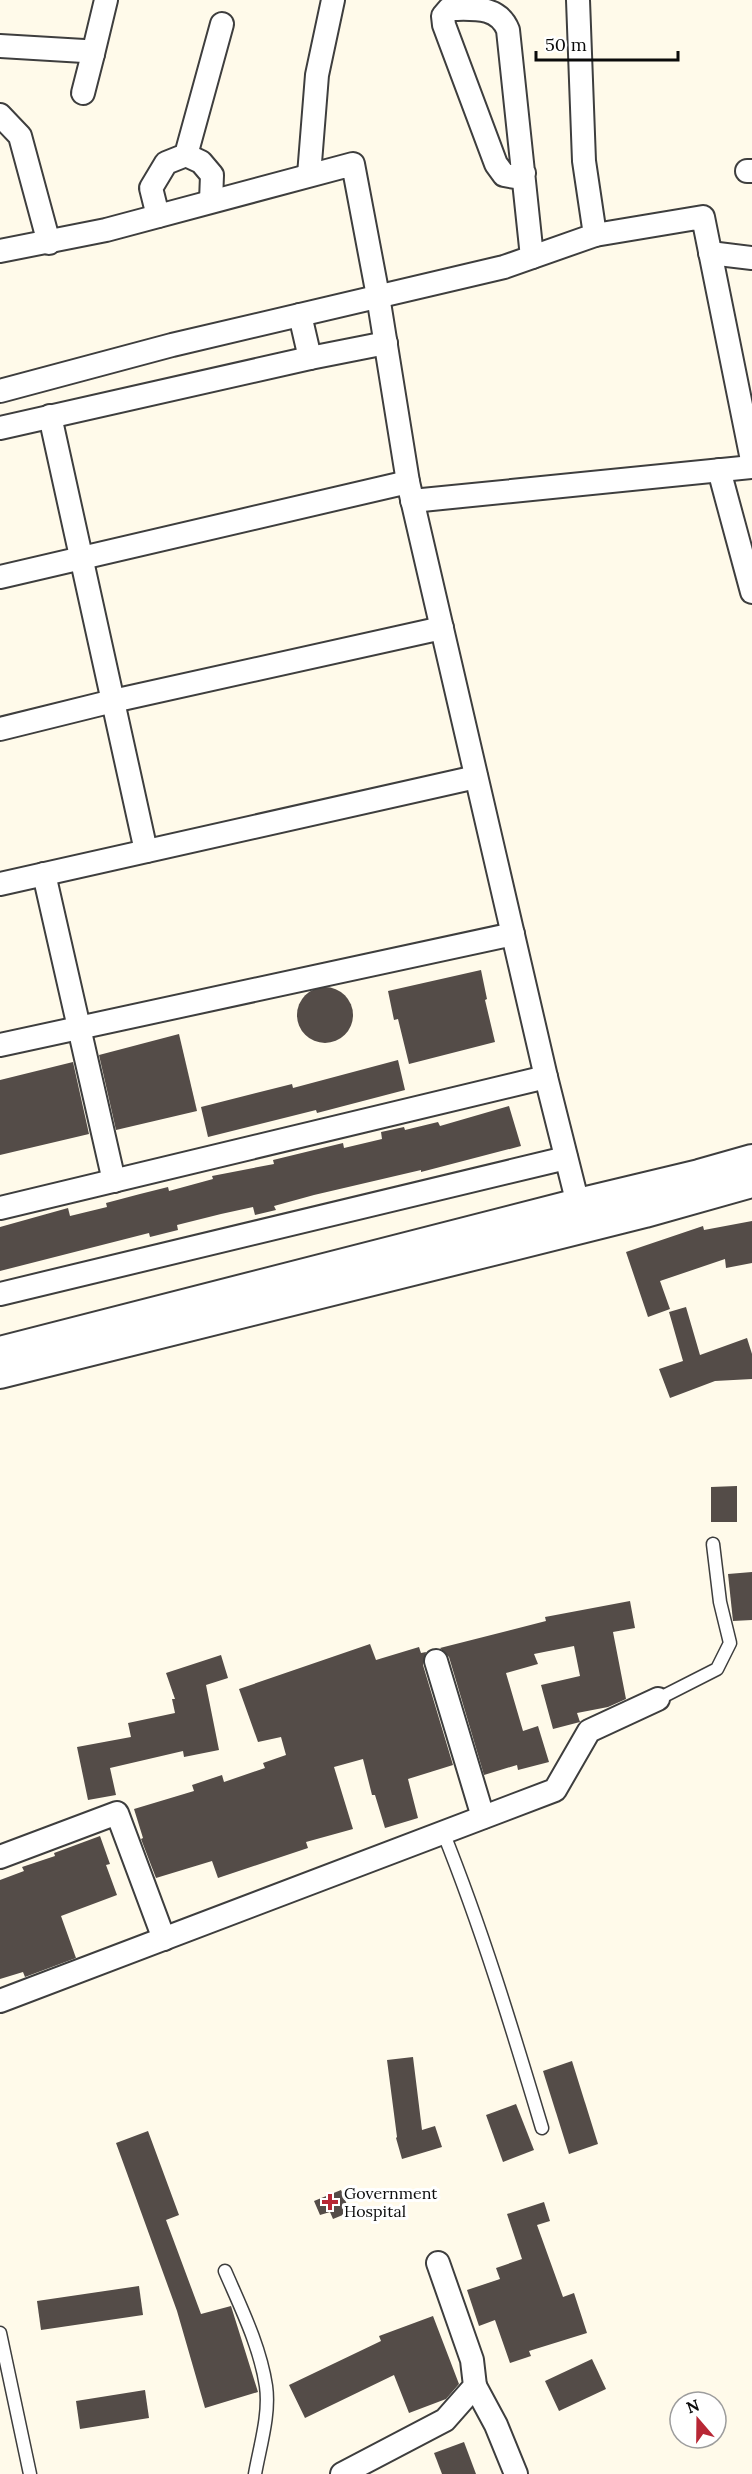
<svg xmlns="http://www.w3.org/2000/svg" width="752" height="2474" font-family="Lora,serif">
	<rect width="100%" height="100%" fill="#fffaea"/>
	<g fill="#544c48">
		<polygon points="481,970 487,999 485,1000 495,1042 409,1064 398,1019 394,1020 388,991"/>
		<circle cx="325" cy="1015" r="28"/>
		<polygon points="179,1034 197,1111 116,1130 99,1055"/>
		<polygon points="398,1060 405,1090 317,1113 316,1110 208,1137 201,1107 292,1084 293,1088"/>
		<polygon points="73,1062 89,1134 0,1155 0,1080"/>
		<polygon points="509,1106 521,1146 421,1172 421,1170 314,1195 274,1206 276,1210 255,1215 253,1207 221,1214 177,1225 178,1230 150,1237 149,1233 0,1271 0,1227 68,1208 70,1216 107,1207 106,1203 140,1194 168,1187 169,1191 213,1179 212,1176 274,1164 273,1160 314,1150 343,1143 344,1148 382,1139 381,1132 404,1127 405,1130 438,1122 440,1126"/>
		<polygon points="752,1221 752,1263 726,1268 725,1259 660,1281 670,1309 648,1317 626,1252 703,1226 704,1230"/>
		<polygon points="686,1307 700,1355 747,1338 752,1354 752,1379 715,1381 670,1398 659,1369 683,1361 669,1312"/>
		<polygon points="737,1486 737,1522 711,1522 711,1487"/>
		<polygon points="752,1572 752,1620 733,1621 728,1574"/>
		<polygon points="630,1601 635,1628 613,1632 626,1699 608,1707 577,1713 580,1722 553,1729 541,1685 580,1676 574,1646 534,1654 538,1664 506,1673 523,1731 538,1726 549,1762 518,1770 517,1765 484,1775 449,1657 440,1648 546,1621 545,1617"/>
		<polygon points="370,1644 376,1660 419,1647 421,1653 426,1652 423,1665 453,1765 408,1779 418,1818 385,1828 375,1795 372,1795 363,1759 334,1767 353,1829 306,1842 308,1848 218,1878 212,1861 156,1878 141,1839 143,1838 134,1809 194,1791 192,1785 222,1775 224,1782 265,1768 263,1763 286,1755 281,1737 258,1742 239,1689"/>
		<polygon points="221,1655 228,1678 206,1685 219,1750 184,1757 183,1751 110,1768 116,1795 88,1800 77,1747 131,1737 128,1723 175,1713 172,1699 175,1699 166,1673"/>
		<polygon points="100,1836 110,1864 106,1865 117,1895 61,1916 76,1958 25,1977 23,1972 0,1979 0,1880 24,1871 22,1867 55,1856 54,1853"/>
		<polygon points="413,2057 422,2130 435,2126 442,2147 402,2159 396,2138 397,2137 387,2060"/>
		<polygon points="572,2061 598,2144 569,2154 543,2071"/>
		<polygon points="516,2104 534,2150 503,2162 486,2115"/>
		<polygon points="148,2131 179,2215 166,2220 201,2314 231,2306 258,2392 205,2408 177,2311 116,2143"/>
		<polygon points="341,2190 350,2212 333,2219 330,2212 320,2215 314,2201"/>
		<polygon points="544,2202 550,2221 537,2225 563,2297 574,2293 587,2333 529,2351 531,2356 510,2363 495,2320 479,2326 467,2290 500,2279 496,2268 522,2259 507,2214"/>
		<polygon points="139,2286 143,2315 41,2330 37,2301"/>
		<polygon points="433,2316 459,2384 446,2399 409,2413 394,2375 305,2418 289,2385 381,2341 379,2336"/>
		<polygon points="592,2359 606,2389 559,2411 545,2381"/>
		<polygon points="145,2390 149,2418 80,2429 76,2401"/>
		<polygon points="464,2442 476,2474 442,2474 434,2453"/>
	</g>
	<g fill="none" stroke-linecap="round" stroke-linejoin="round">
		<g stroke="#3e3e3e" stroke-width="15">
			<g id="service">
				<polyline points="658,1699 717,1669 730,1643 720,1602 713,1544"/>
				<path d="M443 1832C482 1929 512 2028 542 2128"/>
				<path d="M225 2271C241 2308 260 2346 266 2386 270 2414 260 2446 255 2474"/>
				<polyline points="0,2333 30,2474"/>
			</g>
		</g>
		<g stroke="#3e3e3e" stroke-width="26">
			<g id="minor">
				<polyline points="0,46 84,51 93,54 106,0"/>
				<polyline points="83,93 93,54"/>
				<polyline points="0,115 20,136 49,243"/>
				<polyline points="186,155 201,162 212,175 211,201"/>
				<polyline points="747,171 752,171"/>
				<path d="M524 173 515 177 504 175 496 164 444 25 443 16 449 9C472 9 498 5 508 30L532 257"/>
				<polyline points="309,175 317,75 333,0"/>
				<polyline points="158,216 151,188 166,163 186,155 222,24"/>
				<polyline points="595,235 703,217 752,460"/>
				<polyline points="0,251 106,230 353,164 378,296 408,482 546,1077 582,1220"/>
				<polyline points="710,253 752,258"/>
				<polyline points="300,315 310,358"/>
				<polyline points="0,391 172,345 504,267 595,235 584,161 578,0"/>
				<polyline points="50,416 146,851"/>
				<polyline points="0,428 310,358 386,343"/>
				<polyline points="719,470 752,592"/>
				<polyline points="412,501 752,467"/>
				<polyline points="0,577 408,482"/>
				<polyline points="0,729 113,701 442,628"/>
				<polyline points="44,874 114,1181"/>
				<polyline points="0,884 476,777"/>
				<polyline points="0,1045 513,934"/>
				<polyline points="0,1208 546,1077"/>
				<polyline points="0,1294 566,1158"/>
				<polyline points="436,1661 483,1817"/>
				<polyline points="0,1857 117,1813 164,1939"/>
				<polyline points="0,2001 555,1790 589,1731 658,1699"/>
				<polyline points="475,2386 496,2425 516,2474"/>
				<polyline points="342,2474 445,2420 475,2386 472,2360 438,2263"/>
			</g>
		</g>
		<g stroke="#3e3e3e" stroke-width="32">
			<g id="tertiary">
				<polyline points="0,1351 578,1203 699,1174 752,1159"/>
				<polyline points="0,1374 645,1213 752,1183"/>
			</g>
		</g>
		<use href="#service" stroke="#fff" stroke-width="12"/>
		<use href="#minor" stroke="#fff" stroke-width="22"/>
		<use href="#tertiary" stroke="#fff" stroke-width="28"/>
	</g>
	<path fill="#b82735" stroke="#fff" stroke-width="2" d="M327 2193h6v6h6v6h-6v6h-6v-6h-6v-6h6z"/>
	<g text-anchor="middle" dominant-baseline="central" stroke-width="6" stroke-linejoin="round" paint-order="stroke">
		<g font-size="16" fill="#0b0b0b" stroke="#fff" text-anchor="start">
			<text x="344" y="2193">Government<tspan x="344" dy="18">Hospital</tspan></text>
		</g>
	</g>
	<g transform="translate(698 2420) rotate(340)"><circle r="28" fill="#ffffff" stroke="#9d9d9d" stroke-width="1.5"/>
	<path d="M0-4.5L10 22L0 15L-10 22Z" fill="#b82735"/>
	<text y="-9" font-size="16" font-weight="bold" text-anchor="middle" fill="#0b0b0b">N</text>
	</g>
	<path d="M536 51v9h142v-9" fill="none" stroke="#0b0b0b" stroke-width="3"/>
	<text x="545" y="51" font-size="18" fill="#0b0b0b" stroke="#ffffff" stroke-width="4.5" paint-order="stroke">50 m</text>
</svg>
